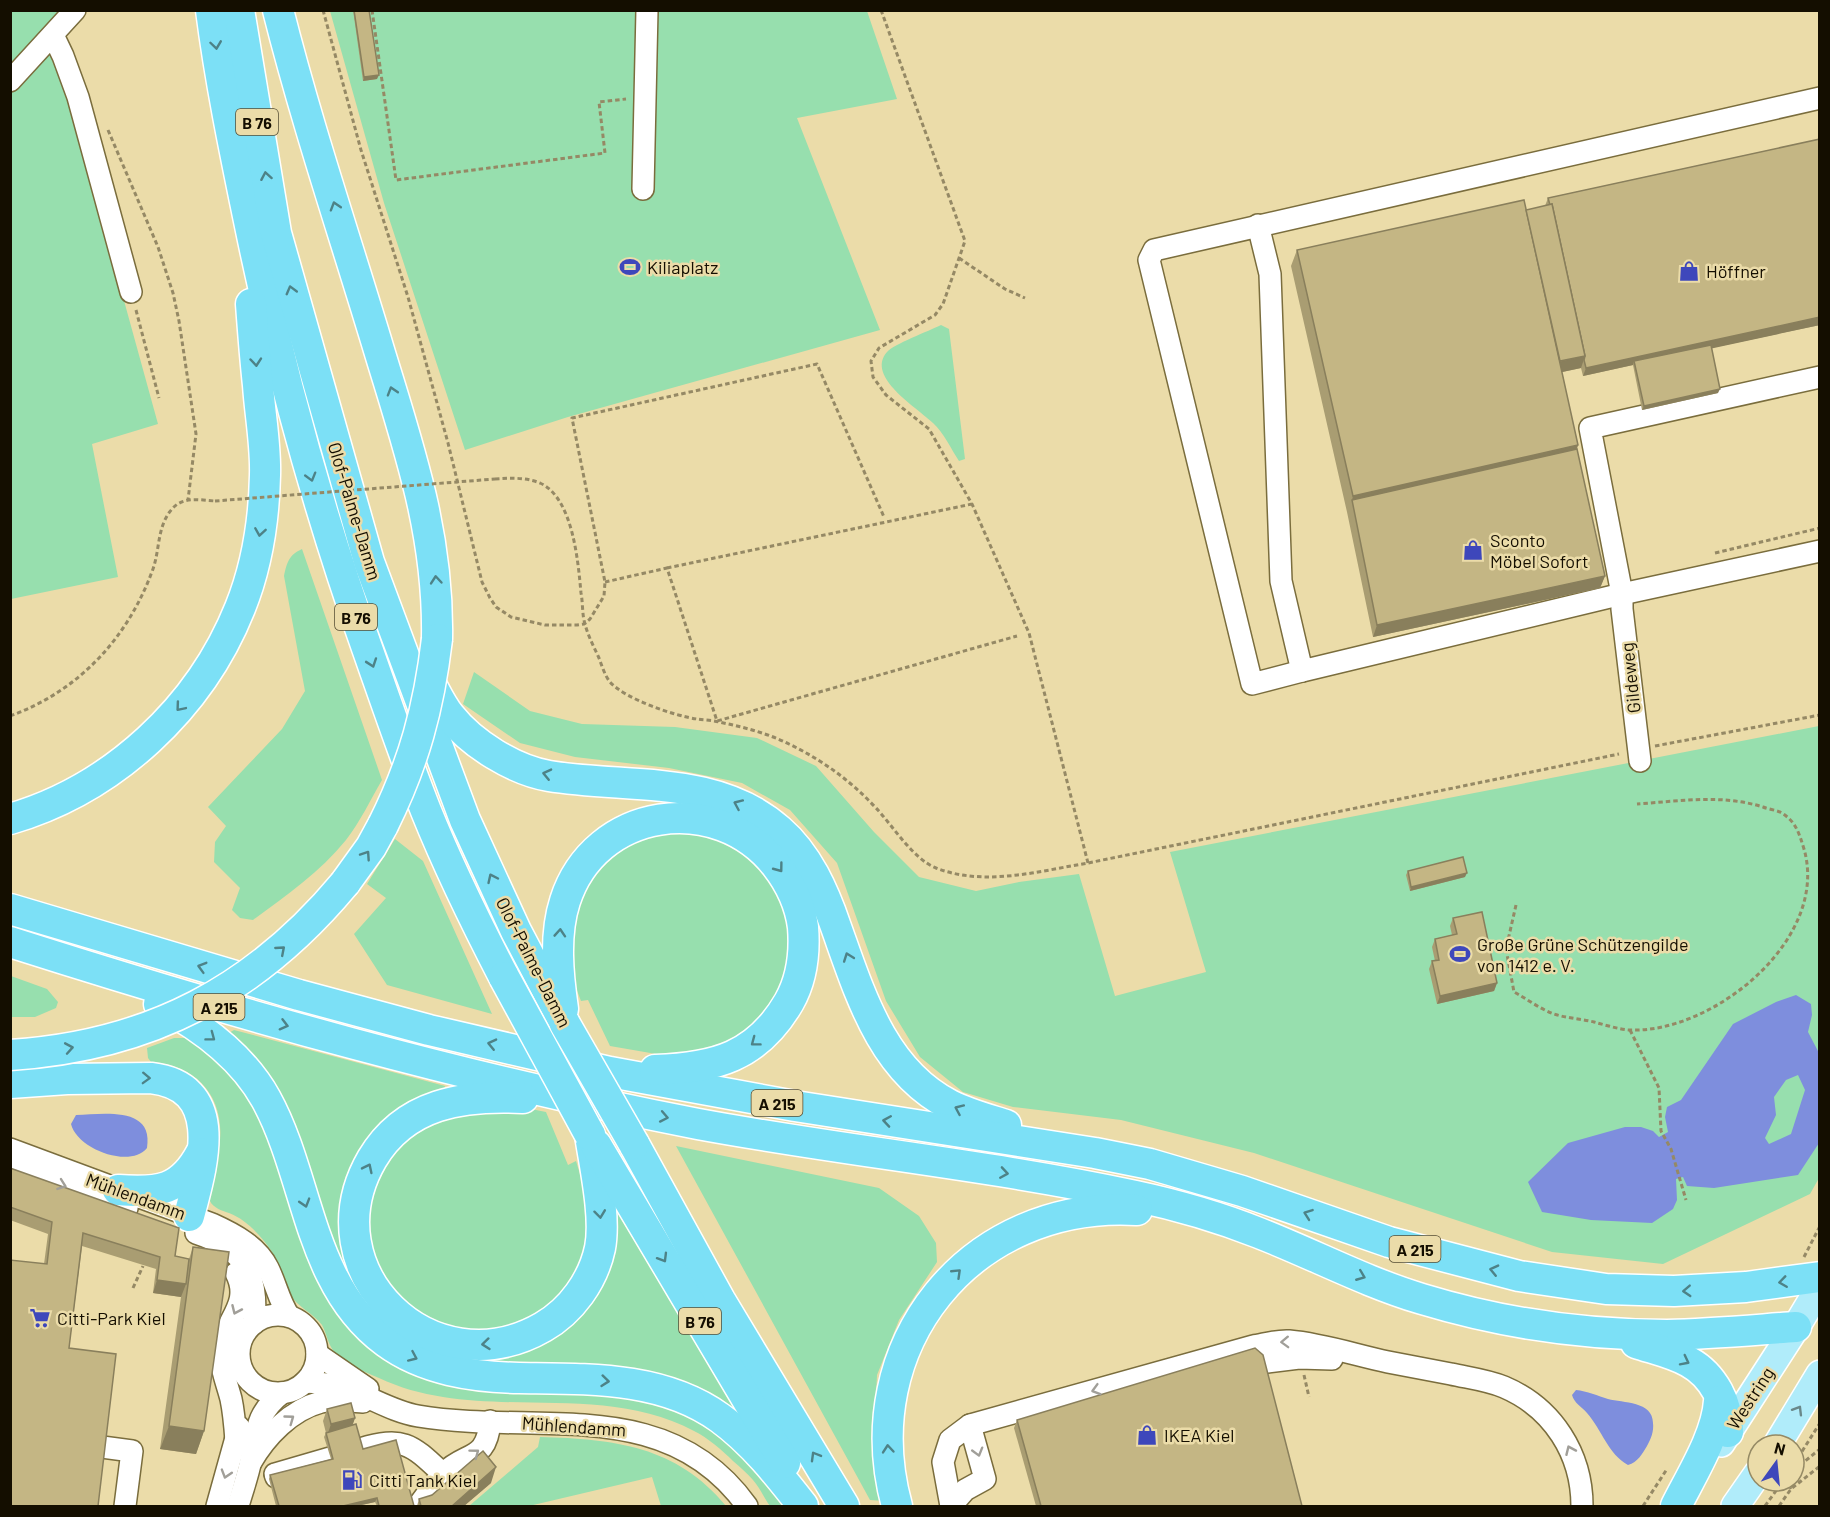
<svg xmlns="http://www.w3.org/2000/svg" width="1830" height="1517" font-family="Barlow,sans-serif">
	<rect width="100%" height="100%" fill="#ebdca9"/>
	<g fill="#97dfae">
		<polygon points="11,11 67,11 44,36 72,112 158,424 92,444 118,577 11,599"/>
		<polygon points="330,11 867,11 897,99 797,118 880,330 568,417 465,450 384,203"/>
		<path d="M941 325 949 329 965 459 959 461C951 449 944 433 933 423 918 408 865 377 887 352 894 344 929 331 941 325Z"/>
		<path d="M302 549 382 780C371 799 360 822 346 840 320 872 286 896 253 920L240 918 232 910 240 888 214 862 215 842 226 826 208 807 282 729 305 691 284 576C287 562 289 555 302 549Z"/>
		<polygon points="474,672 530,711 582,724 675,727 757,738 816,766 874,832 919,877 976,891 1019,882 1079,874 1115,996 1206,972 1170,852 1819,726 1819,1178 1810,1194 1663,1264 1552,1252 1254,1153 1121,1120 1013,1107 963,1092 920,1057 886,1001 837,863 790,810 742,783 669,768 575,757 520,743 463,704"/>
		<polygon points="708,829 772,870 796,933 779,1001 745,1035 701,1053 662,1055 610,1046 588,1000 581,1001 573,980 566,934 586,875 639,835"/>
		<polygon points="395,839 423,861 492,1014 387,985 354,934 386,898 367,884"/>
		<polygon points="11,976 47,989 58,1002 56,1008 35,1017 11,1017"/>
		<polygon points="234,1030 445,1086 443,1095 412,1109 347,1227 413,1335 550,1332 610,1200 743,1421 540,1370 419,1352 359,1305 227,1034"/>
		<path d="M174 1038H192L216 1058 248 1096 374 1349C403 1371 419 1378 454 1386L636 1395 713 1425 771 1487 784 1506H770C764 1498 760 1488 753 1480 747 1473 740 1467 733 1461 722 1450 708 1438 694 1431 596 1379 478 1425 379 1378 365 1372 347 1365 336 1354 328 1346 327 1334 322 1325 313 1313 297 1307 290 1294 280 1275 280 1260 264 1241 254 1229 244 1219 229 1213 223 1211 213 1208 210 1201 206 1191 217 1161 219 1148 227 1100 199 1065 151 1062L148 1058 147 1048Z"/>
		<polygon points="531,1109 546,1112 568,1165 576,1161 590,1207 583,1268 547,1314 491,1336 423,1323 368,1259 371,1178 420,1121 443,1111"/>
		<polygon points="676,1146 879,1188 919,1216 936,1243 937,1262 899,1320 877,1375 875,1418 884,1501 870,1500"/>
		<path d="M540 1437C614 1439 677 1446 726 1506H661L652 1477 529 1506H469L538 1447Z"/>
	</g>
	<g fill="#7e8edd" fill-rule="evenodd">
		<path d="M1796 995 1811 1004 1812 1015 1808 1032 1819 1053V1143L1798 1175 1714 1188 1687 1186 1683 1177 1676 1179 1677 1200 1673 1209 1652 1223 1591 1220 1542 1212 1528 1182 1568 1143 1625 1127H1641L1653 1131 1659 1137 1668 1132 1665 1117 1667 1107 1681 1100 1733 1024 1776 1002ZM1798 1075 1805 1090 1791 1134 1769 1144 1765 1138 1776 1115 1774 1097 1786 1080Z"/>
		<path d="M76 1115C104 1114 154 1106 147 1148 130 1169 77 1149 71 1124Z"/>
		<path d="M1576 1390C1587 1391 1598 1396 1608 1399 1623 1403 1653 1401 1653 1423 1654 1431 1651 1439 1647 1446 1642 1454 1638 1462 1628 1465 1608 1454 1602 1430 1587 1413 1582 1407 1574 1403 1572 1395Z"/>
	</g>
	<g fill="none" stroke-linecap="round" stroke-linejoin="round">
		<g stroke="#7a6d3d" stroke-width="24">
			<g id="minor">
				<polyline points="53,35 63,56 78,97 131,292"/>
				<polyline points="10,81 75,10"/>
				<polyline points="643,189 647,10"/>
				<polyline points="1258,225 1270,274 1281,581 1302,671 1622,594 1820,551"/>
				<polyline points="1302,671 1252,684 1149,260 1154,250 1820,98"/>
				<polyline points="1640,761 1622,609 1622,594 1590,428 1820,377"/>
				<path d="M10 1149 212 1224C234 1234 257 1246 268 1268 276 1284 279 1301 289 1316"/>
				<polyline points="10,1159 29,1173 127,1208"/>
				<path d="M196 1233C244 1249 259 1273 254 1323"/>
				<path d="M236 1273C252 1304 225 1319 221 1348 219 1365 227 1383 231 1399 234 1413 235 1427 236 1441"/>
				<circle cx="278" cy="1354" r="39"/>
				<polyline points="317,1354 368,1389"/>
				<polyline points="1260,1363 1299,1358 1332,1359"/>
				<path d="M305 1382C316 1383 327 1383 337 1386 365 1393 389 1411 418 1416 535 1436 666 1393 747 1506"/>
				<polyline points="102,1447 132,1451 125,1506"/>
				<path d="M360 1449C404 1436 411 1444 443 1474"/>
				<path d="M251 1462C266 1436 291 1410 321 1402 334 1399 349 1401 363 1402"/>
				<polyline points="276,1477 275,1474 330,1458"/>
				<polyline points="217,1506 239,1427"/>
				<path d="M238 1506C242 1492 248 1475 251 1460 257 1431 256 1413 282 1393"/>
				<path d="M418 1506C426 1496 434 1483 444 1473 466 1451 487 1462 490 1421"/>
				<path d="M951 1506 943 1462 950 1440 970 1425 1253 1346C1265 1344 1278 1340 1289 1341 1323 1344 1355 1355 1388 1362 1409 1366 1430 1370 1451 1374 1469 1378 1487 1380 1504 1387 1553 1408 1582 1454 1582 1506"/>
				<polyline points="951,1506 965,1490 985,1479 970,1425"/>
			</g>
		</g>
		<g stroke="#fff" stroke-width="30">
			<g id="major">
				<polyline points="1721,1443 1796,1327 1820,1287"/>
				<polyline points="1777,1445 1820,1374"/>
				<polyline points="1735,1506 1758,1473"/>
			</g>
		</g>
		<g stroke="#fff" stroke-width="33">
			<g id="highway">
				<path d="M211 10C220 80 234 148 248 216 278 363 317 507 367 648 386 702 405 758 426 811 449 868 476 923 504 977"/>
				<polyline points="239,10 276,233 369,562 465,820 516,931 565,1024"/>
				<path d="M278 10C307 125 345 237 379 350 409 449 439 534 437 639"/>
				<path d="M427 677C434 689 441 705 450 716 472 744 514 770 549 776 627 789 716 774 779 830 808 855 824 892 836 927 860 994 882 1070 950 1105 968 1114 987 1119 1006 1125"/>
				<path d="M10 819C113 789 200 708 240 608 257 566 264 521 265 475 266 445 260 415 258 385 255 358 253 331 251 304"/>
				<polyline points="345,883 371,847 383,825"/>
				<polyline points="10,909 299,995 429,1030 610,1072 795,1106 1095,1153 1150,1164 1242,1191 1389,1242 1519,1276 1606,1289 1674,1291 1746,1287 1820,1277"/>
				<path d="M10 942C236 1014 465 1079 698 1124 843 1151 991 1165 1135 1196 1177 1205 1219 1217 1259 1233 1313 1254 1365 1282 1422 1299 1501 1323 1584 1335 1667 1335 1710 1334 1753 1330 1796 1327"/>
				<path d="M159 1004C201 1026 242 1056 266 1099 309 1177 308 1285 386 1342 424 1370 473 1377 519 1378 587 1379 662 1376 720 1418 753 1442 778 1474 803 1506"/>
				<path d="M563 1009C558 975 554 935 565 901 595 807 717 790 776 865 790 883 800 904 803 927 805 952 802 979 789 1002 757 1057 715 1068 655 1070"/>
				<path d="M10 1083 67 1079 151 1078C227 1087 202 1166 189 1216"/>
				<path d="M523 1098C463 1095 405 1103 372 1159 307 1271 432 1391 543 1327 571 1311 593 1281 600 1248 606 1217 595 1168 590 1135"/>
				<polyline points="634,1144 720,1300 844,1506"/>
				<polyline points="596,1145 785,1463"/>
				<path d="M118 1190C158 1193 181 1191 201 1153"/>
				<path d="M1636 1343C1654 1349 1673 1353 1689 1362 1713 1375 1729 1405 1728 1432"/>
				<path d="M897 1506C853 1346 970 1200 1137 1210"/>
				<path d="M1676 1506C1691 1476 1717 1435 1719 1401"/>
			</g>
		</g>
		<g stroke="#958965" stroke-width="3" stroke-dasharray="4.5 3" stroke-linecap="butt">
			<polyline points="323,10 361,150 408,297 448,443 482,582 490,598 496,607 511,617 545,625 577,625 584,624 590,619 604,596 605,582 572,418 817,364 884,517"/>
			<polyline points="372,10 396,180 605,153 599,102 626,99"/>
			<polyline points="881,10 965,241 943,304 935,315 879,348 871,361 873,377 886,395 929,429 972,504 1029,633 1088,863"/>
			<polyline points="108,130 158,247 173,293 179,321 196,434 188,500"/>
			<polyline points="959,258 1005,289 1025,298"/>
			<polyline points="136,310 159,398"/>
			<path d="M495 479C510 478 525 477 540 483 573 498 578 561 581 593 583 603 582 615 585 624 588 636 594 647 599 658 602 666 605 676 610 682 625 699 675 716 697 719 704 720 712 720 719 722 743 727 767 733 789 744 822 760 850 780 876 808 893 826 913 859 936 868 985 887 1039 871 1088 863L1619 754"/>
			<polyline points="1715,553 1820,528"/>
			<polyline points="667,568 972,504"/>
			<polyline points="605,582 667,568 717,721 1017,636"/>
			<path d="M10 716C79 691 128 638 153 569 160 549 157 526 172 509 183 496 200 500 215 501"/>
			<polyline points="1655,746 1820,715"/>
			<path d="M1516 905 1506 949 1514 992C1527 999 1540 1009 1554 1014 1566 1018 1581 1019 1594 1022 1605 1025 1618 1029 1629 1030 1713 1034 1830 939 1804 849 1799 833 1796 821 1780 812 1775 810 1768 809 1763 807 1721 794 1680 801 1637 804"/>
			<polyline points="1630,1030 1659,1088 1661,1131 1671,1149 1686,1200"/>
			<polyline points="1804,1257 1820,1226"/>
			<polyline points="133,1288 143,1266"/>
			<polyline points="1304,1375 1309,1397"/>
			<polyline points="1794,1464 1820,1423"/>
			<polyline points="1794,1470 1820,1449"/>
			<polyline points="1787,1481 1791,1489"/>
			<polyline points="1643,1506 1667,1469"/>
			<polyline points="1765,1506 1783,1481"/>
			<polyline points="1779,1506 1791,1489 1820,1466"/>
		</g>
		<use href="#minor" stroke="#fff" stroke-width="21"/>
		<use href="#major" stroke="#b0ecfa" stroke-width="27"/>
		<use href="#highway" stroke="#7ce0f6" stroke-width="30"/>
		<g stroke="#fff" stroke-width="33" stroke-linecap="butt">
			<g id="highway-bridge">
				<path d="M383 825C414 763 429 707 437 639"/>
				<polyline points="504,977 590,1135"/>
				<polyline points="565,1024 634,1144"/>
				<path d="M10 1055C150 1046 256 990 345 883"/>
			</g>
		</g>
		<polyline stroke="#958965" stroke-width="3" stroke-dasharray="4.5 3" stroke-linecap="butt" points="215,501 495,479"/>
		<use href="#highway-bridge" stroke="#7ce0f6" stroke-width="30"/>
	</g>
	<g fill="#a99d72">
		<polygon points="353,10 369,10 377,79 363,81"/>
		<polygon points="1820,139 1820,325 1711,348 1718,393 1642,410 1633,365 1583,376 1581,368 1562,372 1578,445 1577,449 1605,576 1600,588 1373,637 1347,512 1291,266 1297,250 1526,210 1545,206 1548,198"/>
		<polygon points="1408,871 1465,877 1410,891 1406,875"/>
		<polygon points="1453,918 1497,983 1494,991 1437,1004 1429,969 1432,961 1435,961 1432,947 1435,939 1452,935 1450,926"/>
		<polygon points="10,1168 175,1256 189,1259 193,1247 204,1431 196,1454 160,1449 181,1297 153,1293 156,1269 82,1246 69,1348 44,1264 48,1234 10,1220"/>
		<polygon points="327,1409 355,1418 352,1425 363,1449 414,1506 377,1506 375,1502 357,1506 276,1506 269,1479 270,1475 331,1459 324,1437 326,1433 323,1421"/>
		<polygon points="1017,1420 1302,1506 1036,1506 1014,1428"/>
		<polygon points="491,1483 464,1506 417,1506 419,1499"/>
	</g>
	<g fill="#897f5c">
		<polygon points="379,75 377,79 363,81 364,77"/>
		<polygon points="1820,317 1820,325 1635,365 1634,361 1633,365 1583,376 1586,368"/>
		<polygon points="1585,356 1581,368 1553,374 1558,362"/>
		<polygon points="1720,389 1718,393 1642,410 1644,406"/>
		<polygon points="1578,445 1572,461 1352,500 1353,496"/>
		<polygon points="1605,576 1600,588 1373,637 1377,625"/>
		<polygon points="1467,873 1465,877 1410,891 1411,887"/>
		<polygon points="1497,983 1494,991 1437,1004 1440,996"/>
		<polygon points="157,1280 186,1284 181,1297 153,1293"/>
		<polygon points="355,1418 351,1430 327,1436 331,1424"/>
		<polygon points="169,1426 204,1431 196,1454 160,1449"/>
		<polygon points="496,1467 491,1483 464,1506 452,1506"/>
		<polygon points="377,1498 375,1502 357,1506 343,1506"/>
	</g>
	<g fill="#c4b684" stroke="#897f5c" stroke-width="1.5">
		<polygon points="354,10 369,10 379,75 364,77"/>
		<polygon points="1820,139 1820,317 1586,368 1584,360 1585,356 1552,204 1550,205 1548,198"/>
		<polygon points="1524,200 1578,445 1353,496 1297,250"/>
		<polygon points="1552,204 1585,356 1560,361 1526,210"/>
		<polygon points="1711,345 1720,389 1644,406 1634,361"/>
		<polygon points="1577,449 1605,576 1377,625 1352,500"/>
		<polygon points="1463,857 1467,873 1411,887 1408,871"/>
		<polygon points="1482,912 1497,983 1440,996 1432,961 1439,960 1435,939 1457,934 1453,918"/>
		<polygon points="10,1168 179,1228 175,1256 189,1259 186,1284 157,1280 160,1257 83,1233 69,1348 116,1354 98,1506 10,1506 10,1260 47,1264 52,1222 10,1207"/>
		<polygon points="193,1247 229,1252 204,1431 169,1426"/>
		<polygon points="1255,1348 1263,1355 1302,1506 1041,1506 1017,1420"/>
		<polygon points="351,1403 355,1418 331,1424 327,1409"/>
		<polygon points="356,1424 363,1449 396,1440 414,1506 379,1506 377,1498 343,1506 279,1506 270,1475 333,1459 326,1433"/>
		<polygon points="483,1451 496,1467 452,1506 421,1506 419,1499 432,1495"/>
	</g>
	<defs><path id="oneway-chevron" d="M-2-3.5L2.5 0L-2 3.5" fill="none" stroke-width="1.6" stroke-linecap="round" stroke-linejoin="round" transform="scale(1.5)"/></defs>
	<g stroke="#4d8287">
		<use href="#oneway-chevron" transform="translate(216 45) rotate(82)"/>
		<use href="#oneway-chevron" transform="translate(266 176) rotate(-100)"/>
		<use href="#oneway-chevron" transform="translate(335 206) rotate(-107)"/>
		<use href="#oneway-chevron" transform="translate(291 290) rotate(-105)"/>
		<use href="#oneway-chevron" transform="translate(256 362) rotate(85)"/>
		<use href="#oneway-chevron" transform="translate(392 391) rotate(-107)"/>
		<use href="#oneway-chevron" transform="translate(311 477) rotate(74)"/>
		<use href="#oneway-chevron" transform="translate(260 532) rotate(99)"/>
		<use href="#oneway-chevron" transform="translate(436 580) rotate(-95)"/>
		<use href="#oneway-chevron" transform="translate(372 663) rotate(71)"/>
		<use href="#oneway-chevron" transform="translate(180 707) rotate(130)"/>
		<use href="#oneway-chevron" transform="translate(547 774) rotate(-167)"/>
		<use href="#oneway-chevron" transform="translate(738 804) rotate(-156)"/>
		<use href="#oneway-chevron" transform="translate(366 855) rotate(-56)"/>
		<use href="#oneway-chevron" transform="translate(779 868) rotate(53)"/>
		<use href="#oneway-chevron" transform="translate(492 878) rotate(-115)"/>
		<use href="#oneway-chevron" transform="translate(560 933) rotate(-86)"/>
		<use href="#oneway-chevron" transform="translate(281 950) rotate(-41)"/>
		<use href="#oneway-chevron" transform="translate(848 957) rotate(-110)"/>
		<use href="#oneway-chevron" transform="translate(202 967) rotate(-164)"/>
		<use href="#oneway-chevron" transform="translate(284 1025) rotate(15)"/>
		<use href="#oneway-chevron" transform="translate(211 1037) rotate(37)"/>
		<use href="#oneway-chevron" transform="translate(755 1042) rotate(143)"/>
		<use href="#oneway-chevron" transform="translate(492 1044) rotate(-167)"/>
		<use href="#oneway-chevron" transform="translate(69 1048) rotate(-10)"/>
		<use href="#oneway-chevron" transform="translate(146 1078) rotate(2)"/>
		<use href="#oneway-chevron" transform="translate(959 1109) rotate(-156)"/>
		<use href="#oneway-chevron" transform="translate(664 1117) rotate(11)"/>
		<use href="#oneway-chevron" transform="translate(887 1121) rotate(-171)"/>
		<use href="#oneway-chevron" transform="translate(368 1168) rotate(-64)"/>
		<use href="#oneway-chevron" transform="translate(1004 1173) rotate(9)"/>
		<use href="#oneway-chevron" transform="translate(305 1203) rotate(73)"/>
		<use href="#oneway-chevron" transform="translate(600 1214) rotate(83)"/>
		<use href="#oneway-chevron" transform="translate(1308 1214) rotate(-160)"/>
		<use href="#oneway-chevron" transform="translate(663 1258) rotate(59)"/>
		<use href="#oneway-chevron" transform="translate(1494 1270) rotate(-167)"/>
		<use href="#oneway-chevron" transform="translate(957 1273) rotate(-44)"/>
		<use href="#oneway-chevron" transform="translate(1361 1276) rotate(22)"/>
		<use href="#oneway-chevron" transform="translate(1783 1282) rotate(172)"/>
		<use href="#oneway-chevron" transform="translate(1687 1291) rotate(177)"/>
		<use href="#oneway-chevron" transform="translate(486 1344) rotate(174)"/>
		<use href="#oneway-chevron" transform="translate(413 1357) rotate(24)"/>
		<use href="#oneway-chevron" transform="translate(1685 1361) rotate(27)"/>
		<use href="#oneway-chevron" transform="translate(605 1381) rotate(6)"/>
		<use href="#oneway-chevron" transform="translate(888 1449) rotate(-95)"/>
		<use href="#oneway-chevron" transform="translate(815 1456) rotate(-120)"/>
	</g>
	<g stroke="#a19f99">
		<use href="#oneway-chevron" transform="translate(62 1185) rotate(20)"/>
		<use href="#oneway-chevron" transform="translate(236 1310) rotate(114)"/>
		<use href="#oneway-chevron" transform="translate(1285 1342) rotate(178)"/>
		<use href="#oneway-chevron" transform="translate(1096 1390) rotate(164)"/>
		<use href="#oneway-chevron" transform="translate(290 1419) rotate(-36)"/>
		<use href="#oneway-chevron" transform="translate(1570 1450) rotate(-114)"/>
		<use href="#oneway-chevron" transform="translate(978 1452) rotate(74)"/>
		<use href="#oneway-chevron" transform="translate(475 1453) rotate(-37)"/>
		<use href="#oneway-chevron" transform="translate(226 1474) rotate(107)"/>
	</g>
	<use stroke="#6a888a" href="#oneway-chevron" transform="translate(1798 1410) rotate(-59)"/>
	<defs>
		<g id="stadium-bare" transform="scale(1.62)"><path d="M0-5a6.5 5 0 1 0 0 10a6.5 5 0 1 0 0-10ZM-3.5-1.8h7v3.6h-7Z" fill="#3e47bb" stroke="#ebdca9" stroke-width="2.5" paint-order="stroke"/></g>
		<g id="shop-bare" transform="scale(1.62)"><path d="M-5-2.5h2.3a2.7 3.5 0 0 1 5.4 0H5L5.5 6h-11ZM-1.5-2.5h3a1.5 2.3 0 0 0-3 0Z" fill="#3e47bb" stroke="#ebdca9" stroke-width="2.5" paint-order="stroke"/></g>
		<g id="supermarket-bare" transform="scale(1.62)"><path d="M-6-5.5h2.5l.6 2H6L4.5 2H-2.5L-4.4-4H-6ZM-1.5 3.2a1.3 1.3 0 1 0 .1 0ZM3 3.2a1.3 1.3 0 1 0 .1 0Z" fill="#3e47bb" stroke="#ebdca9" stroke-width="2.5" paint-order="stroke"/></g>
		<g id="fuel-bare" transform="scale(1.62)"><path d="M-5.5-6h7V0h2V4h1.3V-2.5L3-4.5l.8-.8L6-3V5H2.5V1h-1V6h-7ZM-4.2-4.7v3.2H.2V-4.7Z" fill="#3e47bb" stroke="#ebdca9" stroke-width="2.5" paint-order="stroke"/></g>
	</defs>
	<g fill-rule="evenodd">
		<use href="#stadium-bare" x="630" y="267"/>
		<use href="#shop-bare" x="1689" y="271"/>
		<use href="#shop-bare" x="1473" y="550"/>
		<use href="#stadium-bare" x="1460" y="954"/>
		<use href="#supermarket-bare" x="40" y="1318"/>
		<use href="#shop-bare" x="1147" y="1435"/>
		<use href="#fuel-bare" x="352" y="1480"/>
	</g>
	<g text-anchor="middle" dominant-baseline="central" stroke-width="5" stroke-linejoin="round" paint-order="stroke">
		<g fill="#ebdca9" stroke="#544c33" stroke-width="1.5">
			<rect x="236" y="109" width="42" height="26" rx="4.5"/>
			<rect x="335" y="604" width="42" height="26" rx="4.5"/>
			<rect x="193.5" y="994" width="51" height="26" rx="4.5"/>
			<rect x="751.5" y="1090" width="51" height="26" rx="4.5"/>
			<rect x="1389.5" y="1236" width="51" height="26" rx="4.5"/>
			<rect x="679" y="1308" width="42" height="26" rx="4.5"/>
		</g>
		<g font-size="16" font-weight="bold" fill="#140e00">
			<text x="257" y="122">B 76</text>
			<text x="356" y="617">B 76</text>
			<text x="219" y="1007">A 215</text>
			<text x="777" y="1103">A 215</text>
			<text x="1415" y="1249">A 215</text>
			<text x="700" y="1321">B 76</text>
		</g>
		<g font-size="18" fill="#140e00" stroke="#ebdca9" text-anchor="start">
			<text x="647" y="267">Kiliaplatz</text>
			<text x="1706" y="271">Höffner</text>
			<text x="1490" y="540">Sconto<tspan x="1490" dy="21">Möbel Sofort</tspan></text>
			<text x="1477" y="944">Große Grüne Schützengilde<tspan x="1477" dy="21">von 1412 e. V.</tspan></text>
			<text x="57" y="1318">Citti-Park Kiel</text>
			<text x="1164" y="1435">IKEA Kiel</text>
			<text x="369" y="1480">Citti Tank Kiel</text>
		</g>
		<g font-size="18" fill="#140e00" stroke="#ebdca9">
			<text transform="translate(355 511) rotate(73)">Olof-Palme-Damm</text>
			<text transform="translate(1630 678) rotate(-96)">Gildeweg</text>
			<text transform="translate(534 962) rotate(63)">Olof-Palme-Damm</text>
			<text transform="translate(136 1196) rotate(20)">Mühlendamm</text>
			<text transform="translate(1750 1398) rotate(-57)">Westring</text>
			<text transform="translate(574 1426) rotate(4)">Mühlendamm</text>
		</g>
	</g>
	<rect width="1830" height="1517" fill="none" stroke="#140e00" stroke-width="24"/>
	<g transform="translate(1776 1463) rotate(15)"><circle r="28" fill="#ebdca9" stroke="#958a65" stroke-width="1.5"/>
	<path d="M0-4.5L10 22L0 15L-10 22Z" fill="#3e47bb"/>
	<text y="-9" font-size="16" font-weight="bold" text-anchor="middle" fill="#140e00">N</text>
	</g>
</svg>
